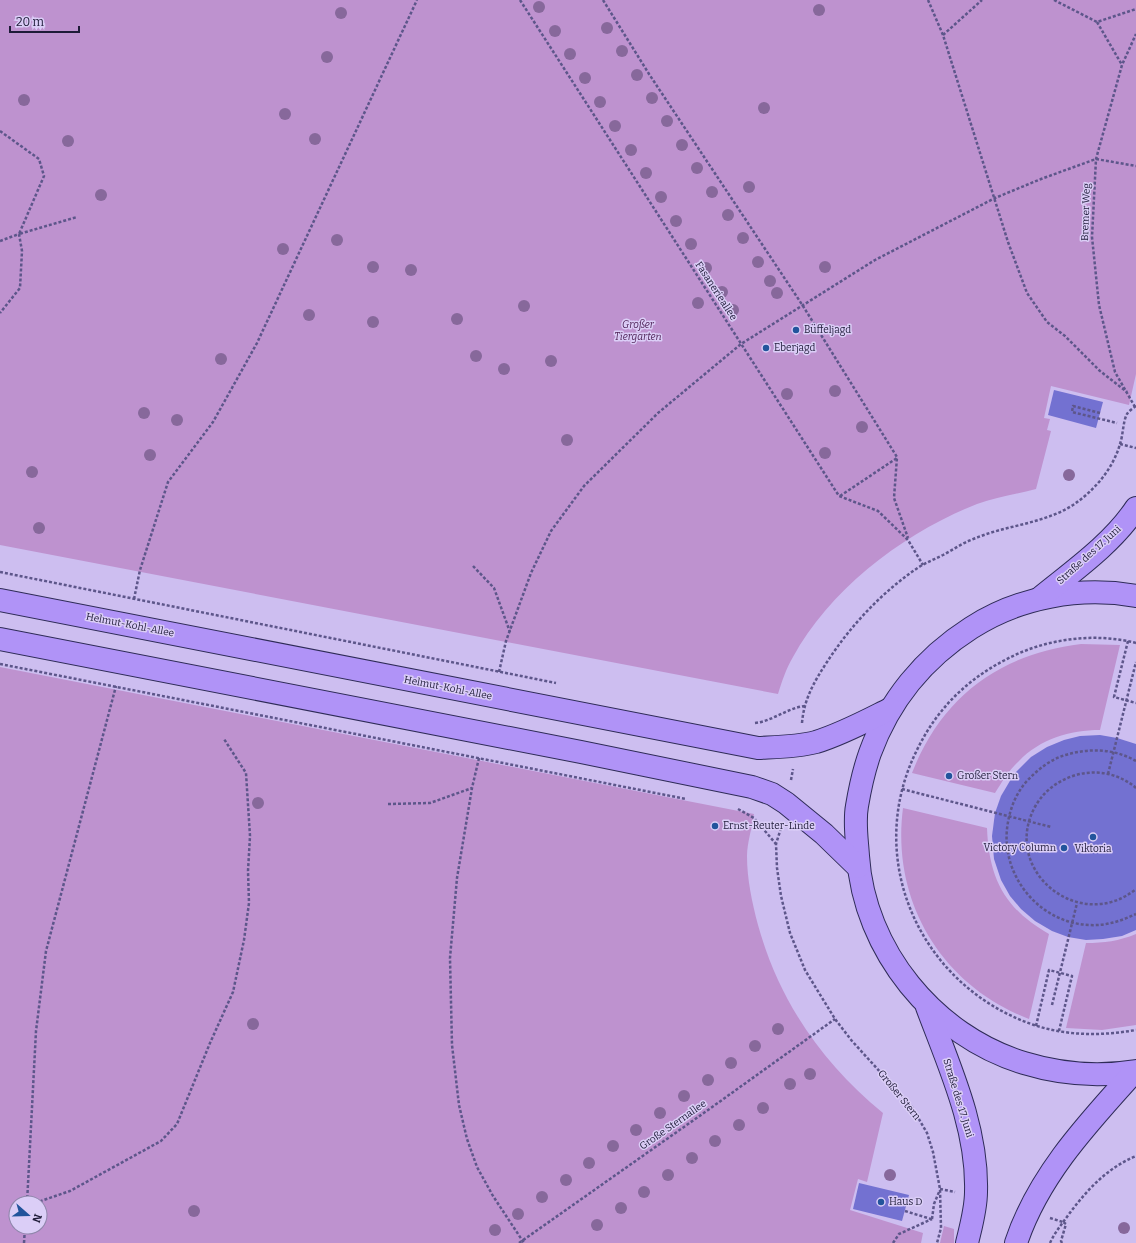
<svg xmlns="http://www.w3.org/2000/svg" width="1136" height="1243" font-family="Bitter,serif">
	<rect width="100%" height="100%" fill="#cdbef0"/>
	<g fill="#be92cf" fill-rule="evenodd">
		<path d="M0 0H1136V374L1129 405 1051 386 1044 418 1050 419 1047 430 1051 431 1036 489C1017 494 996 497 977 504 905 532 830 589 793 657 786 669 782 681 778 694L0 545Z"/>
		<path d="M1081 644 1120 645 1100 730C1070 730 1040 739 1019 761 1009 770 1002 782 995 793L912 773C942 696 1000 654 1081 644Z"/>
		<path d="M0 667 754 814C752 828 747 843 747 856 747 879 752 902 758 925 779 1001 822 1063 883 1113L867 1182 858 1179 850 1210 923 1233 921 1243H0ZM16 1203H40V1227H16Z"/>
		<path d="M903 808 987 828C989 879 1005 909 1049 934L1029 1019C941 985 891 901 903 808Z"/>
		<path d="M1136 934V1025L1102 1030 1066 1028 1086 943C1104 943 1119 941 1136 934Z"/>
		<polygon points="944,1226 954,1229 954,1243 940,1243"/>
	</g>
	<g fill="#7371d1">
		<polygon points="1054,390 1103,402 1096,428 1048,415"/>
		<polygon points="1100,735 1117,738 1136,744 1136,930 1122,936 1103,939 1086,940 1068,937 1052,931 1035,921 1021,909 1010,896 1001,880 994,859 992,836 995,813 1001,796 1014,774 1031,757 1047,747 1064,740 1080,736"/>
		<polygon points="859,1183 909,1195 902,1221 853,1209"/>
	</g>
	<g fill="none" stroke-linecap="round" stroke-linejoin="round">
		<g stroke="#2e2b57" stroke-width="24">
			<g id="primary">
				<path d="M1136 596C1080 586 1019 597 971 628 924 658 889 701 870 753 864 770 860 788 857 806 854 822 857 840 858 856 864 950 934 1036 1024 1063 1060 1074 1099 1077 1136 1071"/>
				<path d="M1040 598C1073 571 1112 544 1136 508"/>
				<path d="M0 600 758 748C777 747 797 747 816 742 842 734 866 721 890 709"/>
				<polyline points="0,639 581,752 752,787 772,794 786,803 824,834 858,867"/>
				<path d="M927 1007C949 1066 978 1128 976 1192 976 1209 971 1226 967 1243"/>
				<path d="M1016 1243C1038 1176 1088 1123 1134 1072"/>
			</g>
		</g>
		<g stroke="#5d568a" stroke-width="2.5" stroke-dasharray="3 2" stroke-linecap="butt">
			<polyline points="520,0 839,496 878,511 908,540 923,565"/>
			<polyline points="603,0 649,74 803,306 897,457 894,498 908,538"/>
			<polyline points="928,0 943,35 1008,242 1027,293 1047,322 1065,336 1100,371 1127,392"/>
			<polyline points="1054,0 1097,22 1136,9"/>
			<polyline points="1097,22 1122,65"/>
			<polyline points="943,35 982,0"/>
			<polyline points="0,131 39,159 44,176 19,234 77,217"/>
			<polyline points="0,241 19,234 22,251 20,288 0,313"/>
			<polyline points="1135,407 1115,372 1099,305 1092,237 1096,159 1122,65 1136,34"/>
			<polyline points="1100,413 1073,406 1072,412 1117,423"/>
			<polyline points="1120,444 1136,448"/>
			<polyline points="840,496 897,458"/>
			<polyline points="473,566 494,588 510,632"/>
			<polyline points="0,572 556,683"/>
			<polyline points="134,599 140,570 168,482 213,422 257,343 417,0"/>
			<polyline points="1128,641 1114,697 1136,703"/>
			<path d="M1136 643C1093 632 1044 639 1005 660 968 679 938 708 919 746 861 856 919 986 1034 1025 1067 1036 1102 1036 1136 1030"/>
			<polyline points="0,664 686,799"/>
			<polyline points="499,672 506,641 531,573 551,531 584,486 658,413 741,344 875,260 995,198 1041,179 1096,159 1136,166"/>
			<path d="M755 723C773 721 787 708 805 706"/>
			<path d="M802 723C804 699 814 682 827 662 851 625 882 592 919 567 927 562 935 559 943 555 954 549 964 542 976 538 1007 525 1043 524 1073 505 1094 491 1113 469 1120 444 1123 436 1123 421 1127 414 1129 411 1133 408 1136 406"/>
			<polyline points="479,758 472,788 457,878 450,958 452,1045 459,1105 467,1139 477,1167 493,1196 524,1243"/>
			<path d="M1136 761C1115 749 1091 748 1069 754 1052 758 1038 769 1026 782 1015 795 1009 811 1007 829 1002 877 1040 923 1089 925 1106 926 1121 921 1136 914"/>
			<polyline points="1108,774 1136,662"/>
			<polyline points="791,780 793,769"/>
			<path d="M1136 788C1120 774 1097 769 1076 775 1059 780 1045 790 1036 805 999 869 1079 935 1136 889"/>
			<polyline points="902,789 1051,827"/>
			<polyline points="388,804 430,803 472,788"/>
			<polyline points="738,809 754,818 776,844"/>
			<polyline points="781,828 776,844 777,868 781,896 790,933 805,970 835,1019 852,1041 912,1107 927,1133 933,1152 940,1189 941,1228 937,1243"/>
			<polyline points="1052,1005 1077,903"/>
			<polyline points="1036,1026 1049,970 1072,976 1059,1031"/>
			<polyline points="940,1189 955,1192"/>
			<polyline points="27,1203 36,1031 46,951 116,686"/>
			<polyline points="35,1203 70,1191 161,1141 177,1124 210,1043 233,992 244,940 249,903 248,871 250,836 246,773 224,739"/>
			<polyline points="905,1211 931,1219"/>
			<polyline points="1050,1218 1063,1222"/>
			<polyline points="932,1219 934,1204 939,1192"/>
			<polyline points="24,1243 25,1227"/>
			<polyline points="519,1243 708,1110 835,1019"/>
			<polyline points="893,1243 899,1234 932,1219"/>
			<path d="M1050 1243C1055 1232 1062 1224 1069 1214 1087 1190 1107 1168 1136 1156"/>
			<polyline points="1062,1243 1061,1241 1066,1224 1063,1222"/>
		</g>
		<use href="#primary" stroke="#b093f7" stroke-width="22"/>
	</g>
	<g fill="#87689b">
		<circle cx="539" cy="7" r="6"/>
		<circle cx="819" cy="10" r="6"/>
		<circle cx="341" cy="13" r="6"/>
		<circle cx="607" cy="28" r="6"/>
		<circle cx="555" cy="31" r="6"/>
		<circle cx="622" cy="51" r="6"/>
		<circle cx="570" cy="54" r="6"/>
		<circle cx="327" cy="57" r="6"/>
		<circle cx="637" cy="75" r="6"/>
		<circle cx="585" cy="78" r="6"/>
		<circle cx="652" cy="98" r="6"/>
		<circle cx="24" cy="100" r="6"/>
		<circle cx="600" cy="102" r="6"/>
		<circle cx="764" cy="108" r="6"/>
		<circle cx="285" cy="114" r="6"/>
		<circle cx="667" cy="121" r="6"/>
		<circle cx="615" cy="126" r="6"/>
		<circle cx="315" cy="139" r="6"/>
		<circle cx="68" cy="141" r="6"/>
		<circle cx="682" cy="145" r="6"/>
		<circle cx="631" cy="150" r="6"/>
		<circle cx="697" cy="168" r="6"/>
		<circle cx="646" cy="173" r="6"/>
		<circle cx="749" cy="187" r="6"/>
		<circle cx="712" cy="192" r="6"/>
		<circle cx="101" cy="195" r="6"/>
		<circle cx="661" cy="197" r="6"/>
		<circle cx="728" cy="215" r="6"/>
		<circle cx="676" cy="221" r="6"/>
		<circle cx="743" cy="238" r="6"/>
		<circle cx="337" cy="240" r="6"/>
		<circle cx="691" cy="244" r="6"/>
		<circle cx="283" cy="249" r="6"/>
		<circle cx="758" cy="262" r="6"/>
		<circle cx="373" cy="267" r="6"/>
		<circle cx="825" cy="267" r="6"/>
		<circle cx="706" cy="268" r="6"/>
		<circle cx="411" cy="270" r="6"/>
		<circle cx="770" cy="281" r="6"/>
		<circle cx="722" cy="292" r="6"/>
		<circle cx="777" cy="293" r="6"/>
		<circle cx="698" cy="303" r="6"/>
		<circle cx="524" cy="306" r="6"/>
		<circle cx="733" cy="310" r="6"/>
		<circle cx="309" cy="315" r="6"/>
		<circle cx="457" cy="319" r="6"/>
		<circle cx="373" cy="322" r="6"/>
		<circle cx="476" cy="356" r="6"/>
		<circle cx="221" cy="359" r="6"/>
		<circle cx="551" cy="361" r="6"/>
		<circle cx="504" cy="369" r="6"/>
		<circle cx="835" cy="391" r="6"/>
		<circle cx="787" cy="394" r="6"/>
		<circle cx="144" cy="413" r="6"/>
		<circle cx="177" cy="420" r="6"/>
		<circle cx="862" cy="427" r="6"/>
		<circle cx="567" cy="440" r="6"/>
		<circle cx="825" cy="453" r="6"/>
		<circle cx="150" cy="455" r="6"/>
		<circle cx="32" cy="472" r="6"/>
		<circle cx="1069" cy="475" r="6"/>
		<circle cx="39" cy="528" r="6"/>
		<circle cx="258" cy="803" r="6"/>
		<circle cx="253" cy="1024" r="6"/>
		<circle cx="778" cy="1029" r="6"/>
		<circle cx="755" cy="1046" r="6"/>
		<circle cx="731" cy="1063" r="6"/>
		<circle cx="810" cy="1074" r="6"/>
		<circle cx="708" cy="1080" r="6"/>
		<circle cx="790" cy="1084" r="6"/>
		<circle cx="684" cy="1096" r="6"/>
		<circle cx="763" cy="1108" r="6"/>
		<circle cx="660" cy="1113" r="6"/>
		<circle cx="739" cy="1125" r="6"/>
		<circle cx="636" cy="1130" r="6"/>
		<circle cx="715" cy="1141" r="6"/>
		<circle cx="613" cy="1146" r="6"/>
		<circle cx="692" cy="1158" r="6"/>
		<circle cx="589" cy="1163" r="6"/>
		<circle cx="668" cy="1175" r="6"/>
		<circle cx="890" cy="1175" r="6"/>
		<circle cx="566" cy="1180" r="6"/>
		<circle cx="644" cy="1192" r="6"/>
		<circle cx="542" cy="1197" r="6"/>
		<circle cx="621" cy="1208" r="6"/>
		<circle cx="194" cy="1211" r="6"/>
		<circle cx="518" cy="1214" r="6"/>
		<circle cx="597" cy="1225" r="6"/>
		<circle cx="1124" cy="1228" r="6"/>
		<circle cx="495" cy="1230" r="6"/>
	</g>
	<g fill="#22549c" stroke="#dbcef7" stroke-width="1.5">
		<circle cx="796" cy="330" r="4"/>
		<circle cx="766" cy="348" r="4"/>
		<circle cx="949" cy="776" r="4"/>
		<circle cx="715" cy="826" r="4"/>
		<circle cx="1093" cy="837" r="4"/>
		<circle cx="1064" cy="848" r="4"/>
		<circle cx="881" cy="1202" r="4"/>
	</g>
	<g text-anchor="middle" dominant-baseline="central" stroke-width="3" stroke-linejoin="round" paint-order="stroke">
		<g font-size="10" fill="#1e1b38" stroke="#dbcef7">
			<text transform="translate(1086 212) rotate(-88)">Bremer Weg</text>
			<text transform="translate(716 291) rotate(57)">Fasanerieallee</text>
			<text transform="translate(1089 555) rotate(-42)">Straße des 17. Juni</text>
			<text transform="translate(130 625) rotate(11)">Helmut-Kohl-Allee</text>
			<text transform="translate(448 688) rotate(11)">Helmut-Kohl-Allee</text>
			<text transform="translate(899 1095) rotate(51)">Großer Stern</text>
			<text transform="translate(958 1098) rotate(73)">Straße des 17. Juni</text>
			<text transform="translate(673 1125) rotate(-35)">Große Sternallee</text>
		</g>
		<g font-size="10" font-style="italic" fill="#4e2156" stroke="#dbcef7">
			<text x="638" y="325">Großer<tspan x="638" dy="12">Tiergarten</tspan></text>
		</g>
		<g font-size="10" fill="#1e1b38" stroke="#dbcef7" text-anchor="start">
			<text x="804" y="330">Büffeljagd</text>
			<text x="774" y="348">Eberjagd</text>
			<text x="957" y="776">Großer Stern</text>
			<text x="723" y="826">Ernst-Reuter-Linde</text>
			<text x="1056" y="848" text-anchor="end">Victory Column</text>
			<text x="1093" y="849" text-anchor="middle">Viktoria</text>
			<text x="889" y="1202">Haus D</text>
		</g>
	</g>
	<g transform="translate(28 1215) rotate(110)"><circle r="19" fill="#dbcef7" stroke="#8f86ab"/>
	<path d="M0-3L7 15L0 10L-7 15Z" fill="#22549c"/>
	<text y="-6" font-size="11" font-weight="bold" text-anchor="middle" fill="#1e1b38">N</text>
	</g>
	<path d="M10 26v6h69v-6" fill="none" stroke="#1e1b38" stroke-width="2"/>
	<text x="16" y="26" font-size="12" fill="#1e1b38" stroke="#dbcef7" stroke-width="3" paint-order="stroke">20 m</text>
</svg>
